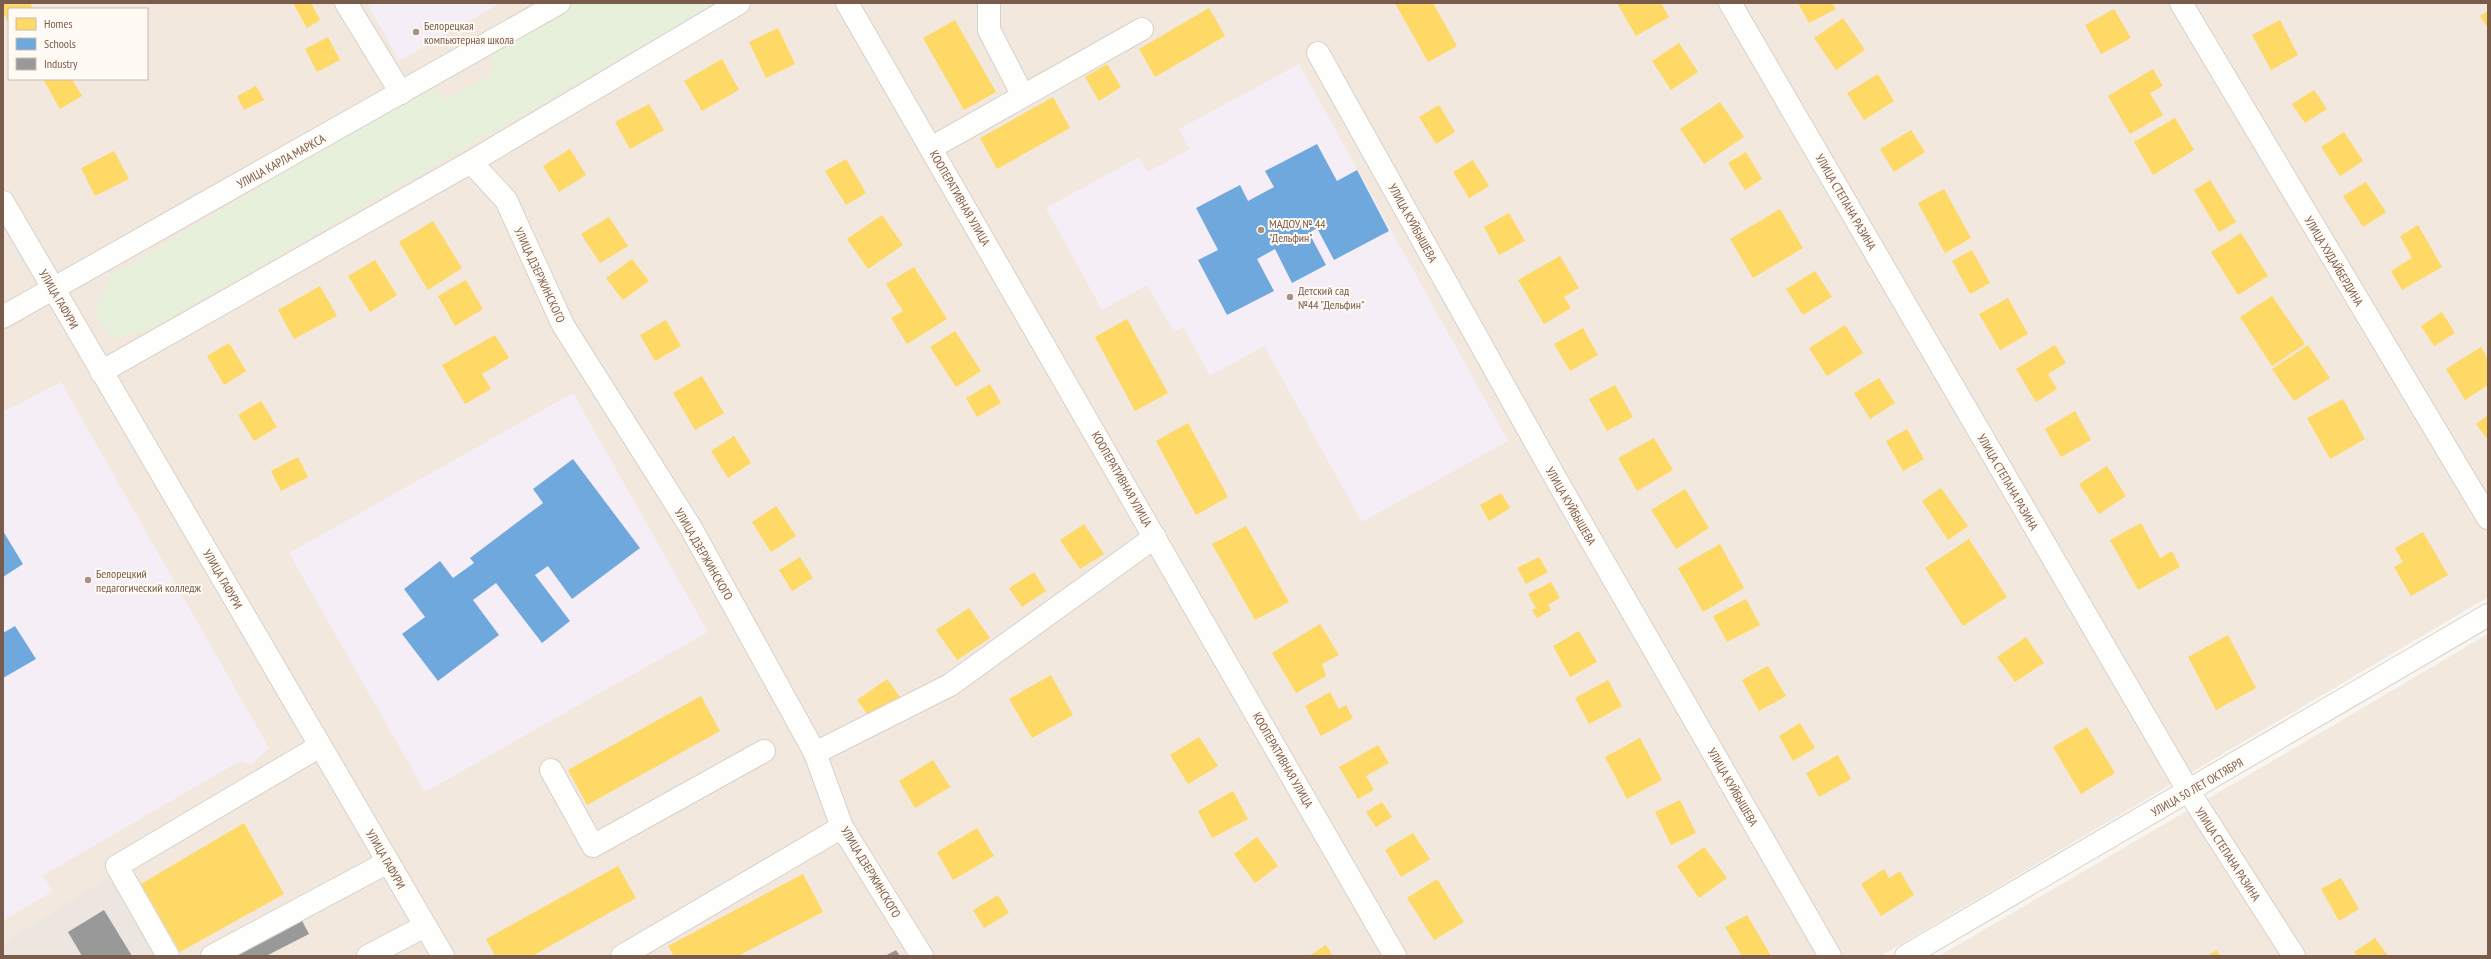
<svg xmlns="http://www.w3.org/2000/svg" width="2491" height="959" font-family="'PT Sans Narrow',sans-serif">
	<rect width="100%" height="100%" fill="#f9f5f0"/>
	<g fill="#f2e8de" fill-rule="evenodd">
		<path d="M3 3H2488V597L1881 956H3ZM9 9H147V79H9Z"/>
		<polygon points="2488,634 2488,956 1939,956 2322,732"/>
	</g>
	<polygon fill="#ede5e0" points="113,875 159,956 3,956 3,944"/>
	<g fill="#f6eef6">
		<polygon points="367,3 501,3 399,61"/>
		<polygon points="1299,64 1508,441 1362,522 1264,346 1210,376 1183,327 1174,332 1147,285 1102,310 1046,208 1139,157 1148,172 1190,149 1179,129"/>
		<polygon points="61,382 269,748 251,765 240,761 42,876 53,891 3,921 3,412"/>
		<polygon points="573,393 708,632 425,792 289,553"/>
	</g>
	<polygon fill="#e7f0db" points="578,3 716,3 154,327 112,339 95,316 110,276 431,86 445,100 491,75 492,52"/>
	<g fill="#ffd966">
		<polygon points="3,3 30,3 33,9 9,9 9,24 3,12"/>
		<polygon points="293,3 311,3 320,20 307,28"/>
		<polygon points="1395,3 1433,3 1457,46 1428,62"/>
		<polygon points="1617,3 1661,3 1669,17 1636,36"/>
		<polygon points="1798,3 1832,3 1836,9 1809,23"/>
		<polygon points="1209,8 1225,36 1155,77 1139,49"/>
		<polygon points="2114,9 2131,38 2101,54 2085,25"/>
		<polygon points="2488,11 2488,29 2480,16"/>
		<polygon points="1843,18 1865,50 1836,70 1814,38"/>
		<polygon points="955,20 996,92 964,110 923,38"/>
		<polygon points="2280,20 2298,55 2271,70 2252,35"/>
		<polygon points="778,28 795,64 766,78 749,42"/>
		<polygon points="328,37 340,60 317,72 305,49"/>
		<polygon points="1679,43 1698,72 1671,90 1652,61"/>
		<polygon points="722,59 739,90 702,111 684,81"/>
		<polygon points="1107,64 1121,87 1099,101 1085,77"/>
		<polygon points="2153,69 2163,86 2150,93 2163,115 2130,134 2108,96"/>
		<polygon points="1878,74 1894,101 1864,120 1847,93"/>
		<polygon points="43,79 72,79 82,96 60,109"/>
		<polygon points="256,86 264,100 244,110 237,96"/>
		<polygon points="2314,90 2327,109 2305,123 2292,104"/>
		<polygon points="1053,97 1070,128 997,169 980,138"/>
		<polygon points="1720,102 1744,137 1704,164 1680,129"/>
		<polygon points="649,104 664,130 630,149 615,122"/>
		<polygon points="1439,105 1455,132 1436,144 1419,117"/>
		<polygon points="2175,118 2194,150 2153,175 2134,142"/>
		<polygon points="1911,130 1925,152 1894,172 1880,149"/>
		<polygon points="2344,132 2363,161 2340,176 2321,147"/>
		<polygon points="570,149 586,175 559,192 543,166"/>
		<polygon points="114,151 129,179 95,196 81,168"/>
		<polygon points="1746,152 1762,179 1745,190 1728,163"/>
		<polygon points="846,159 866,193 846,205 825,171"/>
		<polygon points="1473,160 1489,186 1469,198 1453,172"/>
		<polygon points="2210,180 2236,222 2219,232 2194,190"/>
		<polygon points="2366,182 2386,212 2363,227 2343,196"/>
		<polygon points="1944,189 1971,238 1945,253 1918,203"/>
		<polygon points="1780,209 1803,248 1753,278 1730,239"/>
		<polygon points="1509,213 1525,241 1499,255 1484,227"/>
		<polygon points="882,215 903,245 868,269 847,239"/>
		<polygon points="609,217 628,246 600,263 581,234"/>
		<polygon points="433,221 462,268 428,290 399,242"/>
		<polygon points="2418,225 2442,267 2402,290 2391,271 2412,258 2400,236"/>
		<polygon points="2241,233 2268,276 2238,295 2211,252"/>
		<polygon points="1972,250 1990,283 1970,294 1952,261"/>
		<polygon points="1560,256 1579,288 1564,297 1571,308 1544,324 1518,280"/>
		<polygon points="632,259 649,281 623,300 606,278"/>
		<polygon points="375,260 397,295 370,312 348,276"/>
		<polygon points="914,267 947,319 907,344 891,318 903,311 886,284"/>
		<polygon points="1815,271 1832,297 1803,315 1786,289"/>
		<polygon points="466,280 483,309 455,326 438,296"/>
		<polygon points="320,286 337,316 294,339 278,310"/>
		<polygon points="2272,296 2305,344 2272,366 2240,317"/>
		<polygon points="2008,298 2028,334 2000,350 1979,314"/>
		<polygon points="2442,312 2455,333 2434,346 2421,326"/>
		<polygon points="1127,319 1168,393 1135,411 1095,337"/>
		<polygon points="666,320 681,346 655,361 640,335"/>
		<polygon points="1845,325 1863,353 1827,376 1809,348"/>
		<polygon points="1583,328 1598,355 1570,371 1554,344"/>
		<polygon points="955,331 981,371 956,387 930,347"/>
		<polygon points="495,335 509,358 482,374 491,389 465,404 442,365"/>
		<polygon points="229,343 246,371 224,385 207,356"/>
		<polygon points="2055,345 2066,363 2048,374 2057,389 2036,402 2016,369"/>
		<polygon points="2308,345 2330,378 2294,401 2272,369"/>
		<polygon points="2481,347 2488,359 2488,385 2465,400 2446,369"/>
		<polygon points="702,376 724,413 695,430 673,393"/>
		<polygon points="1879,378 1895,403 1870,419 1854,393"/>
		<polygon points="990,384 1001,403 977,417 966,398"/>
		<polygon points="1615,385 1633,417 1607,431 1589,399"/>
		<polygon points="2343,399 2365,439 2330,459 2307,418"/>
		<polygon points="261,401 277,427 254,441 238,415"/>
		<polygon points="2075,411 2091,440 2061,457 2045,429"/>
		<polygon points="2488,415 2488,440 2476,424"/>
		<polygon points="1188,423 1228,497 1196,515 1156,441"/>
		<polygon points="1907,429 1924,459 1903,471 1886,441"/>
		<polygon points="734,436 751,463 728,478 711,451"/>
		<polygon points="1654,438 1673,470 1637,491 1618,458"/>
		<polygon points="298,457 308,477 281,491 271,471"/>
		<polygon points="2107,466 2126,496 2099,514 2079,484"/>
		<polygon points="1941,488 1968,526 1948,540 1922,501"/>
		<polygon points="1685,489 1709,528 1676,549 1651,510"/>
		<polygon points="1501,493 1510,508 1489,521 1480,505"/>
		<polygon points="776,506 796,536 771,552 752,522"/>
		<polygon points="2141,523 2160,558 2172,551 2180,567 2138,590 2110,540"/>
		<polygon points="1084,524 1104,554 1080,569 1060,540"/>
		<polygon points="1246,526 1289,602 1255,620 1212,544"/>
		<polygon points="2423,532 2448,575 2411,596 2394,567 2403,562 2395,548"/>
		<polygon points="1969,539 2007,597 1963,626 1925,568"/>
		<polygon points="1720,544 1744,588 1703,612 1678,568"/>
		<polygon points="800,557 813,578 792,591 779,570"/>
		<polygon points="1539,557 1548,572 1526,584 1517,568"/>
		<polygon points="1034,572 1046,591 1022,607 1009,588"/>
		<polygon points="1551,582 1560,598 1548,605 1551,610 1537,618 1532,610 1536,608 1528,594"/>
		<polygon points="1746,599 1760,625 1727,642 1713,616"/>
		<polygon points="969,608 990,638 957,660 936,630"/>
		<polygon points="1320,624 1339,655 1322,664 1326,676 1296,693 1272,653"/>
		<polygon points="1579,631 1597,662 1570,677 1553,646"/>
		<polygon points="2228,635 2256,688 2216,710 2188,657"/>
		<polygon points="2026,637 2044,663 2015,682 1997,657"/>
		<polygon points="1768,666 1786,696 1759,711 1742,680"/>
		<polygon points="1051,675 1073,715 1032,738 1009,699"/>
		<polygon points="887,679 900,697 871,719 857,700"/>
		<polygon points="1608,680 1622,706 1589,724 1575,698"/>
		<polygon points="1330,692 1339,709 1346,705 1353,718 1321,736 1305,706"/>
		<polygon points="701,696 720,731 587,805 568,770"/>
		<polygon points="1800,723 1815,748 1793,761 1779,736"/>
		<polygon points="2087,727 2115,773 2081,794 2053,747"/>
		<polygon points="1199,737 1218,766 1188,784 1170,755"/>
		<polygon points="1640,738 1662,780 1627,799 1605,757"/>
		<polygon points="1378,745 1389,763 1366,776 1374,790 1358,799 1339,767"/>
		<polygon points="1838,755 1851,779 1819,797 1806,773"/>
		<polygon points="933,760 950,787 915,808 899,781"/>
		<polygon points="1233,791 1248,819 1212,838 1198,811"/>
		<polygon points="1680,800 1696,833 1671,845 1655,812"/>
		<polygon points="1382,802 1392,817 1376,827 1366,812"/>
		<polygon points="244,823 284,894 180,952 141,884"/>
		<polygon points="977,828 994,856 953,880 937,852"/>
		<polygon points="1413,833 1430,859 1401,877 1385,850"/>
		<polygon points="1257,837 1278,866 1255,883 1234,854"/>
		<polygon points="1704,847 1727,878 1699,898 1677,866"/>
		<polygon points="618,866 636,898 532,956 495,956 486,939"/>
		<polygon points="1884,869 1889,878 1900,871 1914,895 1881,916 1861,884"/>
		<polygon points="803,874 823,912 738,956 674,956 668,946"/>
		<polygon points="2341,878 2359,909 2339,921 2321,889"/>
		<polygon points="1437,879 1464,922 1434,940 1407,898"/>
		<polygon points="998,895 1009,913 984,928 973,910"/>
		<polygon points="1747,915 1771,956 1742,956 1725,927"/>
		<polygon points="2375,938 2388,956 2357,956 2354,952"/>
		<polygon points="1326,945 1333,956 1309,956"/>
		<polygon points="2217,950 2220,956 2207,956"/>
	</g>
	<g fill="#6fa8dc">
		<polygon points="1317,144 1337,181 1357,170 1389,231 1334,260 1317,228 1309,233 1326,265 1292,283 1275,249 1257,259 1274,291 1227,315 1198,260 1218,250 1196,208 1240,185 1248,201 1274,187 1265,171"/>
		<polygon points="573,459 640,548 572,599 548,566 535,575 570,621 542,643 496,583 473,600 499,635 438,681 402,634 425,617 404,589 440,561 453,578 474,563 470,558 543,503 533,489"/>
		<polygon points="3,531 23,564 3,577"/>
		<polygon points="15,626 36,659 3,678 3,633"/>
	</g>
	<g fill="#999">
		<polygon points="104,910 132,956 82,956 68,932"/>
		<polygon points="299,915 309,934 266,956 221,956"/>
		<polygon points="896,950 900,956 885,956"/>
	</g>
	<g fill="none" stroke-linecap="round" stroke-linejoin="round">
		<g stroke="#d7d1cb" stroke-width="24">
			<g id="minor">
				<polyline points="346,3 401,93"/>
				<polyline points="847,3 1395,956"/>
				<polyline points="989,3 989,30 1023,96"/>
				<polyline points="1730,3 2189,792 2294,956"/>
				<polyline points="2181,3 2488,518"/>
				<polyline points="1318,53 1556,479 1830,956"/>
				<polyline points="931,148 1142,29"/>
				<polyline points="471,162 506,200 563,325 691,528 815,753 842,827 922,956"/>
				<polyline points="3,202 443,956"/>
				<polyline points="3,317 559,3"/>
				<polyline points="101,372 471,162 739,3"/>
				<polyline points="815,753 950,685 1155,537"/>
				<polyline points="551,770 593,846 764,751"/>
				<polyline points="168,956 117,866 320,746"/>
				<polyline points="212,956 388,862"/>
				<polyline points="368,956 425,926"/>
				<polyline points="622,956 842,827"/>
				<polyline points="1906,956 2488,615"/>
			</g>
		</g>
		<use href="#minor" stroke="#fefefd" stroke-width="22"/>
	</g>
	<g fill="#a69286" stroke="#fffaf3" stroke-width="1.5">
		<circle cx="416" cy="32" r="4"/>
		<circle cx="1261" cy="230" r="4"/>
		<circle cx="1290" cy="297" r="4"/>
		<circle cx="88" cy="580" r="4"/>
	</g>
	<g text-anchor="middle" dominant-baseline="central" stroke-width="4" stroke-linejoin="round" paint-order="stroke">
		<g font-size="12" fill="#7a5c4d" stroke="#fffaf3" text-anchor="start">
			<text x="424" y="25">Белорецкая<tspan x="424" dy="14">компьютерная школа</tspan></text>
			<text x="1269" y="223">МАДОУ № 44<tspan x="1269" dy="14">"Дельфин"</tspan></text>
			<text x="1298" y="290">Детский сад<tspan x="1298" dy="14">№44 "Дельфин"</tspan></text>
			<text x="96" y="573">Белорецкий<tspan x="96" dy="14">педагогический колледж</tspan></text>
		</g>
		<g font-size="12" fill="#7a5c4d" stroke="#fffaf3">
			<text transform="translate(281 161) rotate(-29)">УЛИЦА КАРЛА МАРКСА</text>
			<text transform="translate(960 198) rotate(60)">КООПЕРАТИВНАЯ УЛИЦА</text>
			<text transform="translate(1846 202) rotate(60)">УЛИЦА СТЕПАНА РАЗИНА</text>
			<text transform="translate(1413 223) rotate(61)">УЛИЦА КУЙБЫШЕВА</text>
			<text transform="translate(2334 261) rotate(59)">УЛИЦА ХУДАЙБЕРДИНА</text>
			<text transform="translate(540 275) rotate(65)">УЛИЦА ДЗЕРЖИНСКОГО</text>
			<text transform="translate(59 299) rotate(60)">УЛИЦА ГАФУРИ</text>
			<text transform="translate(1122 479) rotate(60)">КООПЕРАТИВНАЯ УЛИЦА</text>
			<text transform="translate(2008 482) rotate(60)">УЛИЦА СТЕПАНА РАЗИНА</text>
			<text transform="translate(1571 506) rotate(60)">УЛИЦА КУЙБЫШЕВА</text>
			<text transform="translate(704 554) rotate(60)">УЛИЦА ДЗЕРЖИНСКОГО</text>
			<text transform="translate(223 579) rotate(60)">УЛИЦА ГАФУРИ</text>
			<text transform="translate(1283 760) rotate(60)">КООПЕРАТИВНАЯ УЛИЦА</text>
			<text transform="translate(1733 787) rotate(60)">УЛИЦА КУЙБЫШЕВА</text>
			<text transform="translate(2197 787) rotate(-30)">УЛИЦА 50 ЛЕТ ОКТЯБРЯ</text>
			<text transform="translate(2228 854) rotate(57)">УЛИЦА СТЕПАНА РАЗИНА</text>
			<text transform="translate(386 859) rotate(60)">УЛИЦА ГАФУРИ</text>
			<text transform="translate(871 872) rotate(59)">УЛИЦА ДЗЕРЖИНСКОГО</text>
		</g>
	</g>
	<rect width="2491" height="959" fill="none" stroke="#7a5c4d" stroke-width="8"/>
	<rect x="8" y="8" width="140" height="72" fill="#fffaf3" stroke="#cabbb1"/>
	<rect x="16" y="18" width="20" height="12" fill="#ffd966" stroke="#cabbb1"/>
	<text x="44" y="28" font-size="12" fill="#7a5c4d">Homes</text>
	<rect x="16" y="38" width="20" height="12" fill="#6fa8dc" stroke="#cabbb1"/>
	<text x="44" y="48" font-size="12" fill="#7a5c4d">Schools</text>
	<rect x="16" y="58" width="20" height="12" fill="#999999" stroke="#cabbb1"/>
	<text x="44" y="68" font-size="12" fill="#7a5c4d">Industry</text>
</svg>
